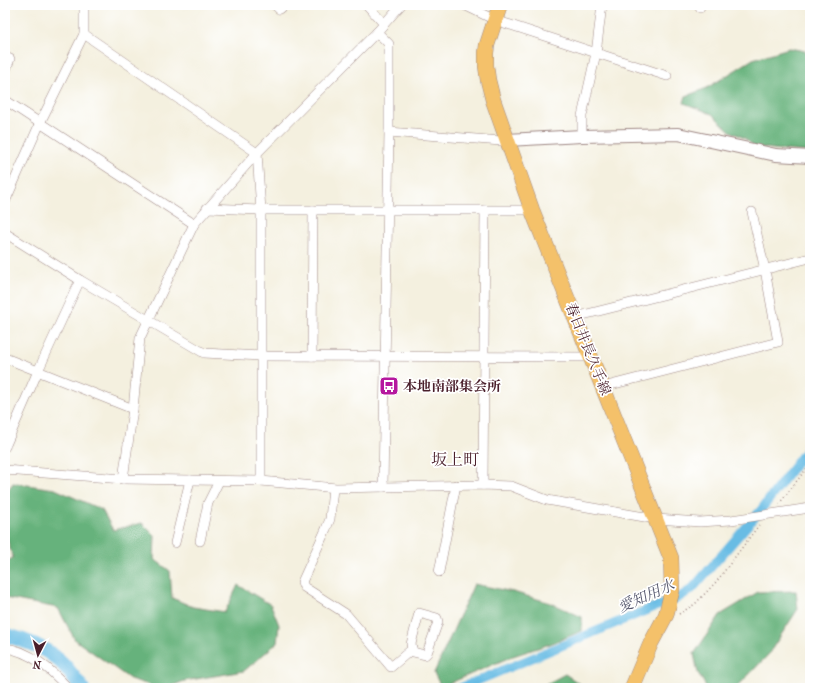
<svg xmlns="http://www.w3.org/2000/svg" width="815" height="693" font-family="'IM FELL French Canon','Noto Serif JP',serif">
	<rect width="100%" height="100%" fill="#fff"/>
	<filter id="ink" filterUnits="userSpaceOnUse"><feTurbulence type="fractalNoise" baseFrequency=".025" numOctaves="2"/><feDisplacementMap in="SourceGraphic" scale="8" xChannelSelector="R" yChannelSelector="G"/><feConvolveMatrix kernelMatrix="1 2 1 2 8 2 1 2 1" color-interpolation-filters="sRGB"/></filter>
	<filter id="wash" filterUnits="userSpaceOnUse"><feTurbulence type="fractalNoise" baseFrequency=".012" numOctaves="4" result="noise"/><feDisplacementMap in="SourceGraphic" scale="16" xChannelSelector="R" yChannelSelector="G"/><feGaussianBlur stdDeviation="0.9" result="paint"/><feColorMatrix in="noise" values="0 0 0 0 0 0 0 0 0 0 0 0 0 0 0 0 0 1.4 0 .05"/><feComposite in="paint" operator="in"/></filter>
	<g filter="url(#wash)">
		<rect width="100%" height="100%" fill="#f4f0df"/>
		<g fill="#66b27b" stroke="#586853">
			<polygon points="789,48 810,52 810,152 782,150 755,147 744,138 730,131 712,114 684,103 686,96 707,88 753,59"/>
			<polygon points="13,483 55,489 102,510 113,530 142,523 155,536 154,559 170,571 172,598 193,607 225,612 238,585 271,605 279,625 277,643 244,671 184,681 167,688 159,688 130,679 75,640 58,608 5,598 5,562 13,558 5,533 5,494"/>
			<polygon points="474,584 513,592 551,603 582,617 582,631 550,644 513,656 441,687 434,673"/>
			<polygon points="796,591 798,609 768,655 736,688 707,688 698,673 694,654 720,615 758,592"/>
			<polygon points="565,674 586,688 539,688"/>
		</g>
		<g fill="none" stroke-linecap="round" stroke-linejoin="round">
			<polyline stroke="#68bce4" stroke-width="9" points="460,688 652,608 675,600 692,589 761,510 810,445"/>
			<path stroke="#68bce4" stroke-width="15" d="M5 635C25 640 47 648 62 663 69 670 75 680 82 688"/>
		</g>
	</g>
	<g filter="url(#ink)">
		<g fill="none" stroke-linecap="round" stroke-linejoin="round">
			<g stroke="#9f8885" stroke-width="10">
				<g id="minor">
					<polyline points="275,5 279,9 284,5"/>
					<polyline points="367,5 384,24"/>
					<polyline points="464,5 495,20 667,76"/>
					<polyline points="700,8 700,5"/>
					<polyline points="377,32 389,44 389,132 383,487"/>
					<polyline points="84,34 257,153"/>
					<polyline points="5,57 10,59 5,72"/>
					<polyline points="5,100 194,224"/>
					<polyline points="389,132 501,141 507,140"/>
					<polyline points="582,136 582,116 596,53 602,5"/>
					<polyline points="257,153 261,210 261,481"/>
					<polyline points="5,202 40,123 84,34 84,5"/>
					<polyline points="207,208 261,210 532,210"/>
					<polyline points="5,233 80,280 204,353 262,356 591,357"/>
					<polyline points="575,317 810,258"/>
					<polyline points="312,356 313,210"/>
					<polyline points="5,358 133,409"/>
					<polyline points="603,387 778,342 765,270 752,212"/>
					<polyline points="5,447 38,371 80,280"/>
					<polyline points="5,470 123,479 261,481 336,488 481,485 511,486 547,500 656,519 700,522 731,520 810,508"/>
					<polyline points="123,479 133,409 140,338 194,224 257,153 377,32 401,5"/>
					<polyline points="483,485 485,210"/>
					<polyline points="333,488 330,519 326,529 302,582 304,587 346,614 391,667 412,649"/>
					<polyline points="200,541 208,503 219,481"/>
					<polyline points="175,543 190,480"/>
					<polyline points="439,572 456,485"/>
					<polygon points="419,613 437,618 438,622 427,653 425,655 413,652 411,644"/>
					<path d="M5 648C31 651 51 670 68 688"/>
				</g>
			</g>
			<g stroke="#9f8885" stroke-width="14">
				<polyline id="tertiary" points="507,140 582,136 678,134 776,155 810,157"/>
			</g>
			<g stroke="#9f8885" stroke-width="16">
				<polyline id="primary" points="500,5 487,45 486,53 486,66 488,80 493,100 532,210 671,558 672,591 666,615 651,643 632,688"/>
			</g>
			<g stroke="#9f8885" stroke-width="1.5" stroke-dasharray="1 3" stroke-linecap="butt">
				<polyline points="779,504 810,464"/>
				<polyline points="679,614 695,604 717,581 759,525"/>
			</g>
			<use href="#minor" stroke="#fff" stroke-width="9"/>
			<use href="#tertiary" stroke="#fff" stroke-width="12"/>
			<use href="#primary" stroke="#f4c16a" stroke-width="15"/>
		</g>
	</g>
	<defs>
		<g id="bus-square" transform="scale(1)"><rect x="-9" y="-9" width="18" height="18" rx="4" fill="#b5179e" stroke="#fff"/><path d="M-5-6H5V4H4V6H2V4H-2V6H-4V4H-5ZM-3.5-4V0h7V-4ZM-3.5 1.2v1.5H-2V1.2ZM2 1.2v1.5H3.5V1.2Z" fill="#fff"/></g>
	</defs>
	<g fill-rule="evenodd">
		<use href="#bus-square" x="389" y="386"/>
	</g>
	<g text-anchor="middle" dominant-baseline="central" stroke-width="3.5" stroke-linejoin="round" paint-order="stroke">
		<g font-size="14" fill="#4a1f2b" stroke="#fff">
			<text transform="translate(588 349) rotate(68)">春日井長久手線</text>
		</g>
		<g font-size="14" font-weight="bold" fill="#4a1f2b" stroke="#fff" text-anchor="start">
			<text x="403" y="386">本地南部集会所</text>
		</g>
		<g font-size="15" font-style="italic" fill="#54566c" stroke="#fff">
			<text transform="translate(646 596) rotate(-24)">愛知用水</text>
		</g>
		<g font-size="16" fill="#4a1f2b" stroke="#fff">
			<text x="455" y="459">坂上町</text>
		</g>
	</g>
	<rect width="815" height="693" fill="none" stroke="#fff" stroke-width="20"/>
	<g transform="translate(38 655) rotate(186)" stroke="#ffffff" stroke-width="3" paint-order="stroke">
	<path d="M0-3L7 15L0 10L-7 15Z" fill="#4a1f2b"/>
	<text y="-6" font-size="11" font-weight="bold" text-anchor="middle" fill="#4a1f2b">N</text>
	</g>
</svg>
